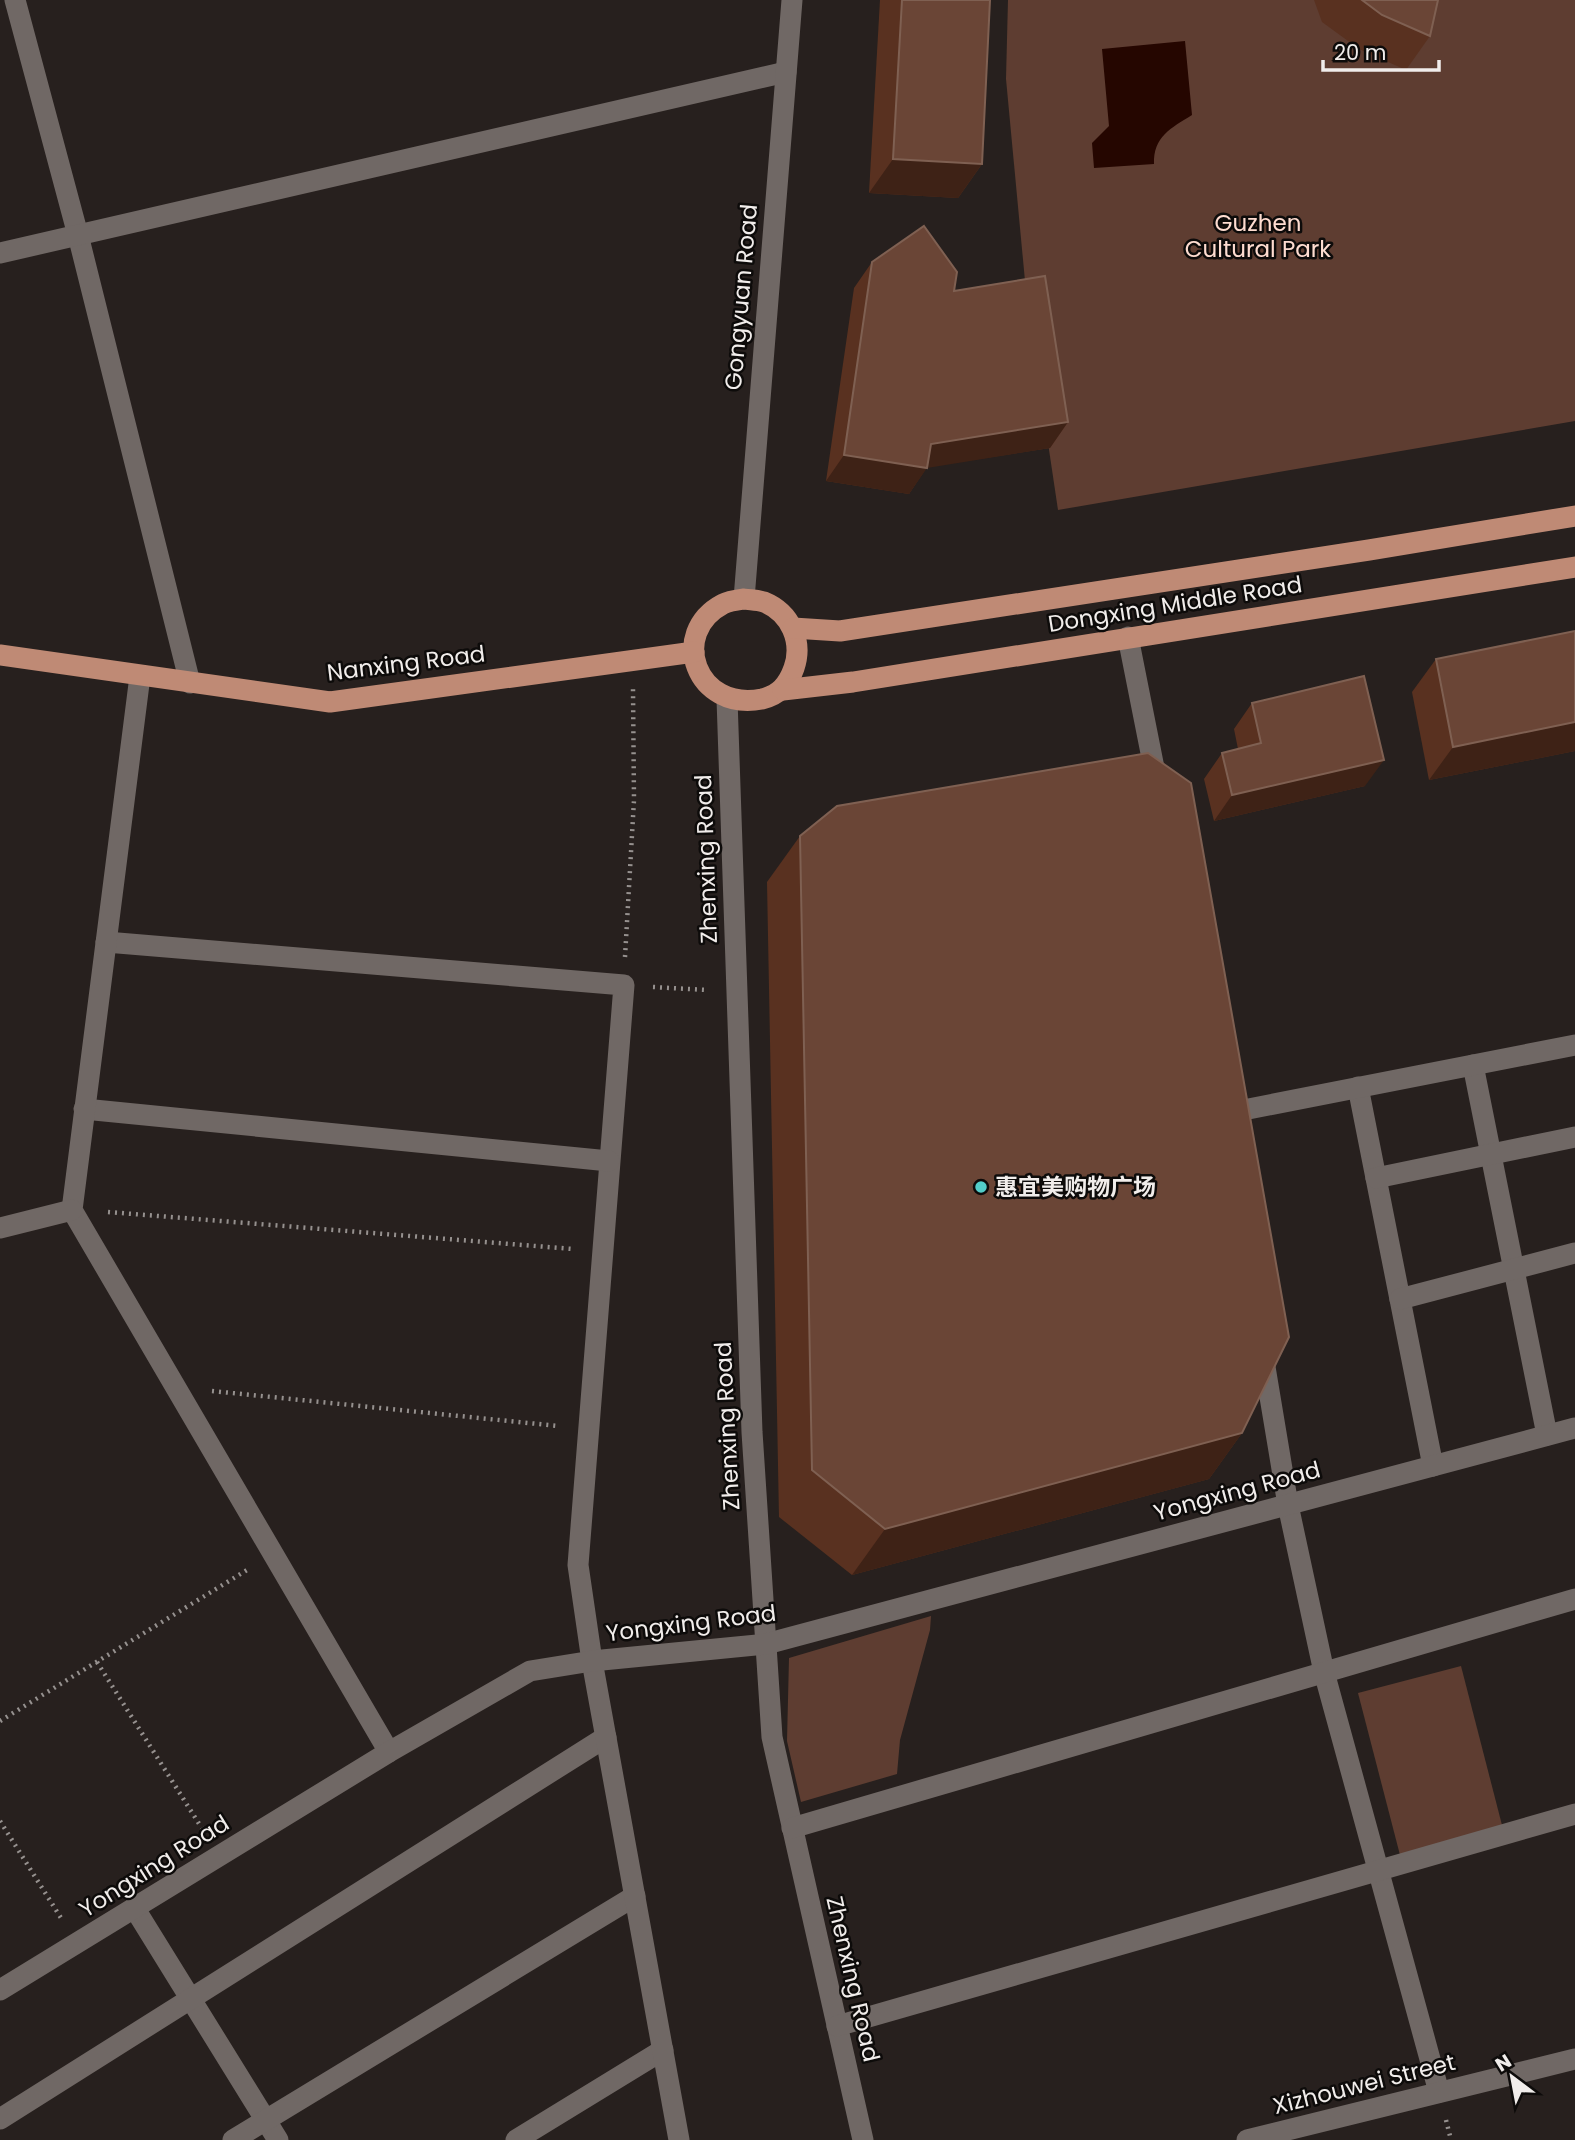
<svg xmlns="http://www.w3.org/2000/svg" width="1575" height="2140" font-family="Poppins,'Noto Sans SC',sans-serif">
	<rect width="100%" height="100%" fill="#27201e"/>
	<g fill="#5e3d31">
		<polygon points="1008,0 1575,0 1575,421 1058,510 1027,302 1006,79"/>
		<polygon points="931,1616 930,1630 900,1740 897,1774 801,1802 787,1741 789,1658"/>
		<polygon points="1461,1666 1503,1829 1400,1855 1358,1693"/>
	</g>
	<path fill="#250600" d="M1185 41 1192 115C1171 128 1153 137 1154 164L1094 168 1092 143 1109 126 1102 49Z"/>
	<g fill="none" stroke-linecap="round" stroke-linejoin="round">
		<g stroke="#96918f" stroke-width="4.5" stroke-dasharray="2 5" stroke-linecap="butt">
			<polyline points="625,957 634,800 633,689"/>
			<polyline points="653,987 707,990"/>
			<polyline points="108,1212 573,1249"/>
			<polyline points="212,1391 558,1426"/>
			<polyline points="97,1662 203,1830"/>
			<polyline points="0,1721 247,1570"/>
			<polyline points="0,1821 61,1918"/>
			<polyline points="1446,2120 1451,2140"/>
		</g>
		<g stroke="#706865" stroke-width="21">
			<polyline points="106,942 624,985 578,1565 592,1661"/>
			<polyline points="1473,1065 1547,1435"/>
			<polyline points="1358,1087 1433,1466"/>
			<polyline points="84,1109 609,1161"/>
			<polyline points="1376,1178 1575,1137"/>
			<polyline points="1400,1299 1575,1253"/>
			<polyline points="135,1909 278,2140"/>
			<polyline points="0,2119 606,1737"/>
			<polyline points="233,2140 635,1896"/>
			<polyline points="516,2140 663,2050"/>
		</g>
		<g stroke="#706865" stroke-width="21">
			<polyline points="15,0 78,235 190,683"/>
			<polyline points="0,253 786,72"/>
			<polyline points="744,599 792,0"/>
			<polyline points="1128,637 1157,783"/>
			<polyline points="140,676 72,1210 389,1752"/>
			<polyline points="727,699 752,1432 772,1737 863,2140"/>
			<polyline points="1223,1114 1575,1045"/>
			<polyline points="0,1228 72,1210"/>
			<polyline points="1263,1355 1288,1505 1324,1672 1439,2092"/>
			<polyline points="592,1661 679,2140"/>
			<polyline points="792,1828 1575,1599"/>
			<polyline points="0,1990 389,1752 530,1671 592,1661 766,1644 1575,1428"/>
			<polyline points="837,2026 1575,1814"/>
			<polyline points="1247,2140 1575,2059"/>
		</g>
		<g stroke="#bf8a75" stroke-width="21">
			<path d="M744 599C750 600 758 600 764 602 791 613 803 642 794 668 788 685 779 695 762 699 696 712 668 633 723 604 729 601 737 600 744 599Z"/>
			<polyline points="793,628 840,631 1369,550 1575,516"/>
			<polyline points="0,655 330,702 694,652"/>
			<polyline points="783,690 853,682 1575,567"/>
		</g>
	</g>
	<g fill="#593120">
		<polygon points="880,0 990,0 982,164 958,198 869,193"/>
		<polygon points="1314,0 1438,0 1430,36 1406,70 1359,49 1322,22"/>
		<polygon points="872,262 954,291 1068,422 1050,448 927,467 909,494 826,481 854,288"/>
		<polygon points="1575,631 1575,751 1429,780 1412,692 1436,659"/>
		<polygon points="1252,703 1365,786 1214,821 1204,779 1222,753 1238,749 1234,729"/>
		<polygon points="800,836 1242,1433 1209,1479 852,1575 779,1517 767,882"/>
	</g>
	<g fill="#3e2216">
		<polygon points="893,159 982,164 958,198 869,193"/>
		<polygon points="1068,422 1050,448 927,468 909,494 826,481 844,455 931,444"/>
		<polygon points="1575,722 1575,751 1429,780 1453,747"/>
		<polygon points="1384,760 1365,786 1214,821 1232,795"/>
		<polygon points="1242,1433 1209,1479 852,1575 885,1529"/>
	</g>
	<g fill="#6a4536" stroke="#7f6052" stroke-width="2">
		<polygon points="902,0 990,0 982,164 893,159"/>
		<polygon points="1362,0 1438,0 1430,36 1382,15"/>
		<polygon points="924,226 957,272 954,291 1045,276 1068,422 931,444 927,468 844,455 872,262"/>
		<polygon points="1575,631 1575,722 1453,747 1436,659"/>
		<polygon points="1364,676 1384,760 1232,795 1222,753 1261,743 1252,703"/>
		<polygon points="1148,753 1191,783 1289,1337 1242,1433 885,1529 812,1470 800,836 837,806"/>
	</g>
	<circle fill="#53cdc9" stroke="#0d0b0a" stroke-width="2.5" cx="981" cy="1187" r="7"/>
	<g text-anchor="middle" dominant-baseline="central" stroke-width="5" stroke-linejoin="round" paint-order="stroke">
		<g font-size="23" fill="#fedcd0" stroke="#0d0b0a">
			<text x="1258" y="223">Guzhen<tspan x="1258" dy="26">Cultural Park</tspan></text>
		</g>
		<g font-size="23" fill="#f1edeb" stroke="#0d0b0a">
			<text transform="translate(741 297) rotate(-85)">Gongyuan Road</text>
			<text transform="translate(1175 604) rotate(-9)">Dongxing Middle Road</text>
			<text transform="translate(406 663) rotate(-7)">Nanxing Road</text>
			<text transform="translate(706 859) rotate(-92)">Zhenxing Road</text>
			<text transform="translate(727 1426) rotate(-93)">Zhenxing Road</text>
			<text transform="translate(1237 1491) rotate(-15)">Yongxing Road</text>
			<text transform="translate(691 1623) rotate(-7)">Yongxing Road</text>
			<text transform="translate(154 1866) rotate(-32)">Yongxing Road</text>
			<text transform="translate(853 1979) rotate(77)">Zhenxing Road</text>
			<text transform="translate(1364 2084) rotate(-14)">Xizhouwei Street</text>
		</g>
		<g font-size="23" font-weight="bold" fill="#f1edeb" stroke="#0d0b0a" text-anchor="start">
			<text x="995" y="1187">惠宜美购物广场</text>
		</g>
	</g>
	<g transform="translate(1512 2077) rotate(328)" stroke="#0d0b0a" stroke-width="5" paint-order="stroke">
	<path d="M0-5L12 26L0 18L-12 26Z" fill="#f1edeb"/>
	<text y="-10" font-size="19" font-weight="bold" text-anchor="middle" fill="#f1edeb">N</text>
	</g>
	<path d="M1323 60v10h116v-10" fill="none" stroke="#f1edeb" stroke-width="3.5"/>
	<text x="1334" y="60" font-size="21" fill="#f1edeb" stroke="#0d0b0a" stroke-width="5" paint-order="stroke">20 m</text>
</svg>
